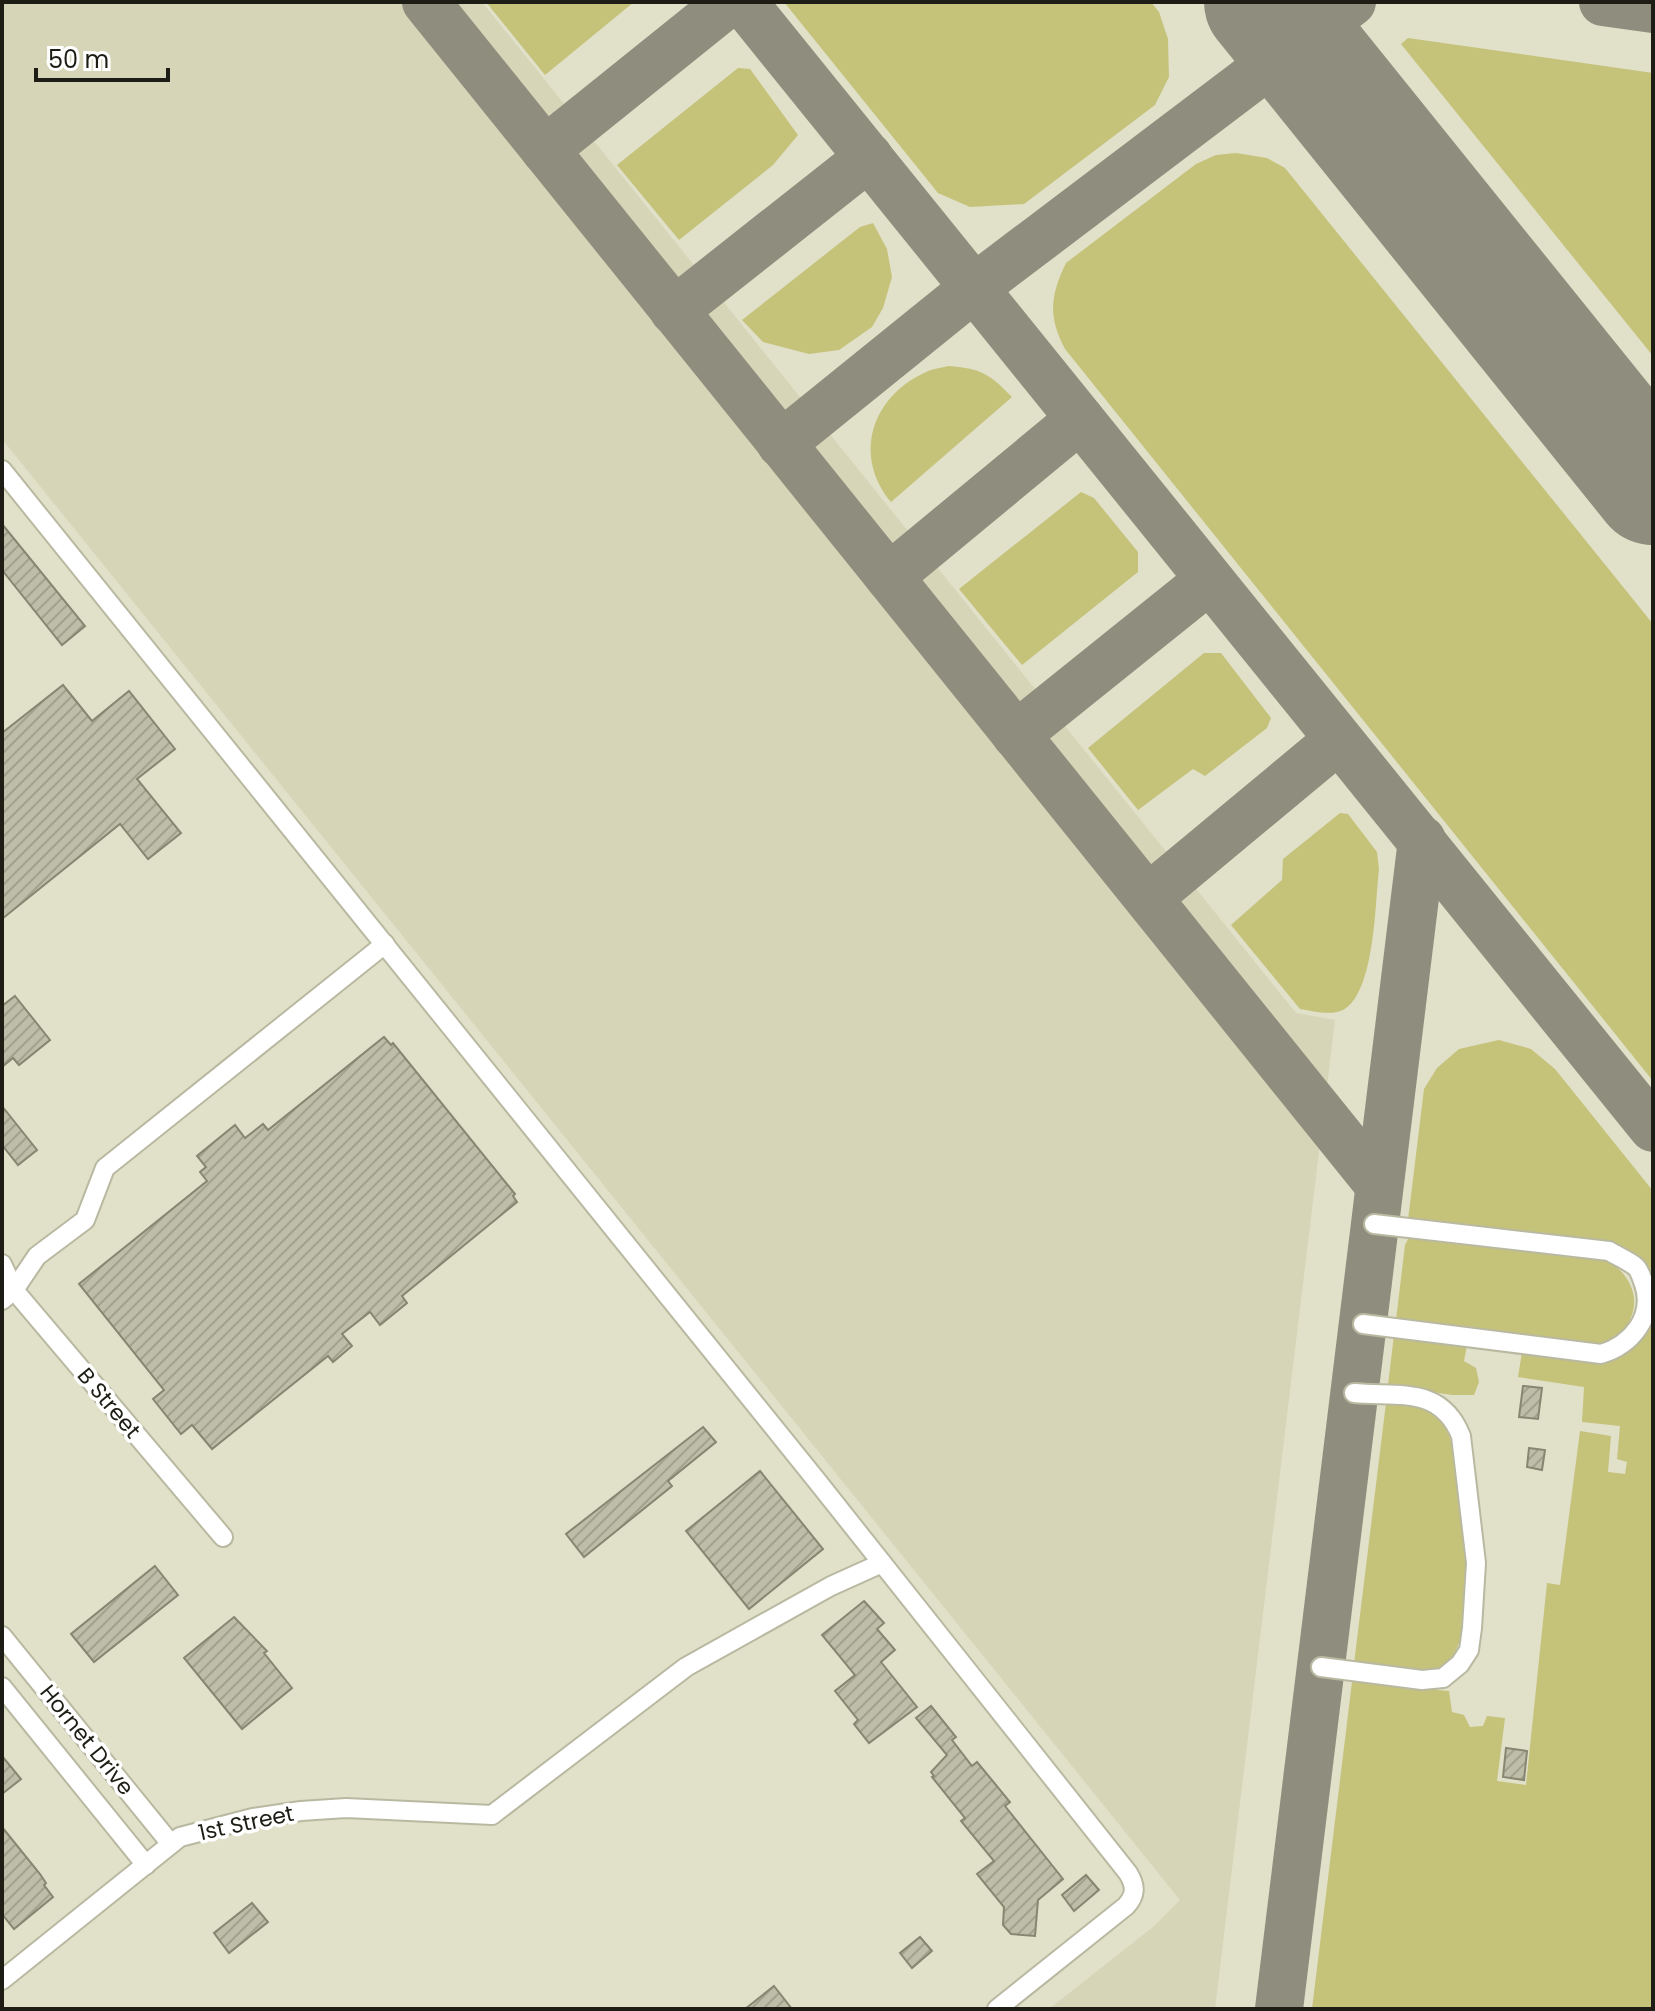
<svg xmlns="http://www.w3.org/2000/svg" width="1655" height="2011" font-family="Poppins,sans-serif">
	<defs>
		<pattern id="building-hatch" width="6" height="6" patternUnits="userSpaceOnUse" patternTransform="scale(2)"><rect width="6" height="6" fill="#bebda7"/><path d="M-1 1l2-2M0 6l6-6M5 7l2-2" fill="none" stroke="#a3a28f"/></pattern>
	</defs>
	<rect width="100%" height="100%" fill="#e1e0c9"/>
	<polygon fill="#d6d5b7" points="2,2 482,2 1296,1013 1335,1020 1215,2009 1049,2009 1153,1927 1180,1900 2,439"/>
	<g fill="#c5c27a">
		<polygon points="486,2 634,2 545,75"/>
		<polygon points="784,2 1151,2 1159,12 1168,39 1169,77 1155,105 1024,204 970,207 938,193"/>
		<polygon points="1408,38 1653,73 1653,356 1401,44"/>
		<polygon points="738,68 750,69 798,135 773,165 679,240 617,165"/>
		<path d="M1236 153 1267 158 1285 168 1653 624V1081L1065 349C1048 317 1050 296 1066 263L1196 164 1216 155Z"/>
		<polygon points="873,223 887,249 892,277 883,308 872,327 839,350 809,354 763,342 742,320 860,227"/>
		<path d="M948 366C980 368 990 374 1012 397L891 502C853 456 871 398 924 373 931 369 941 368 948 366Z"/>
		<polygon points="1081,492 1094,498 1138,552 1138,572 1022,665 959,589"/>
		<polygon points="1204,653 1221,653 1271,718 1267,728 1205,776 1193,769 1138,810 1088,748"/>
		<path d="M1340 813 1348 814 1377 852 1379 869C1375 903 1375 993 1343 1010 1330 1016 1313 1011 1300 1009L1231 925 1282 880 1283 859Z"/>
		<polygon points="1499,1040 1531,1049 1555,1069 1653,1191 1653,2009 1312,2009 1352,1682 1449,1691 1452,1712 1464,1715 1470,1727 1483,1726 1487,1716 1505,1718 1497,1781 1526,1785 1547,1583 1560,1585 1580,1431 1611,1436 1608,1472 1625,1474 1627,1462 1617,1459 1620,1426 1582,1422 1584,1387 1518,1377 1522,1352 1596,1361 1644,1331 1633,1258 1408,1220 1424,1089 1437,1068 1459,1049"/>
		<path d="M1410 1235 1608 1260C1647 1287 1641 1328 1599 1347L1396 1320 1405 1245Z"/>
		<polygon points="1394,1335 1467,1345 1464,1361 1476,1368 1479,1382 1474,1395 1452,1395 1388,1385"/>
		<path d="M1386 1403C1406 1405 1429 1403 1442 1421 1455 1440 1455 1470 1458 1493 1463 1533 1480 1637 1444 1666 1426 1681 1377 1667 1354 1664Z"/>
	</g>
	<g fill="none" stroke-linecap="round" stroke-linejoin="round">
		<g stroke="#8f8e7e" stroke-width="48">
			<polyline points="426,2 1379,1185"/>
			<polyline points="743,2 1653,1128"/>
			<polyline points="1603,2 1653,9"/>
			<polyline points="545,150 729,2"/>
			<polyline points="674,311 869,157"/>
			<polyline points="781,444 974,288 1352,2"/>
			<polyline points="889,577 1080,419"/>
			<polyline points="1016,735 1209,580"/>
			<polyline points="1148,898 1338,740"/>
			<polyline points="1279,2009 1422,840"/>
		</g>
		<polyline stroke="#8f8e7e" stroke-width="120" points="1264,2 1653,485"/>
	</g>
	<g fill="url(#building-hatch)" stroke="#878671" stroke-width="2">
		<polygon points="2,524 85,626 62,645 2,570"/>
		<polygon points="63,685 92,721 129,691 175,749 137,779 181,833 148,859 120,824 2,919 2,733"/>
		<polygon points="15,996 50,1040 19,1065 13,1058 2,1067 2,1006"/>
		<polygon points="384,1037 391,1045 393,1043 515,1194 513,1196 517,1202 402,1296 407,1303 380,1325 370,1312 342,1334 352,1346 333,1362 328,1356 212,1449 192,1425 181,1434 153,1399 164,1390 79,1284 207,1181 200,1172 206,1167 197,1156 235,1125 245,1138 263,1124 268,1130"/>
		<polygon points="2,1106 37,1150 18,1165 2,1145"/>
		<polygon points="1523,1386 1542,1388 1538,1419 1519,1417"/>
		<polygon points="703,1427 716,1442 668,1481 672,1486 584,1557 566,1534"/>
		<polygon points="1529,1448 1545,1450 1542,1470 1527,1467"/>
		<polygon points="760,1471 823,1549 749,1609 686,1531"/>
		<polygon points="155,1566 178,1595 94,1662 71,1634"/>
		<polygon points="864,1601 884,1623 877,1629 895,1650 881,1662 917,1707 869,1743 854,1724 858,1720 835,1691 855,1675 822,1635"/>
		<polygon points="234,1617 267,1651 264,1653 292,1688 242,1729 184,1658"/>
		<polygon points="931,1706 956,1737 952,1740 972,1766 977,1762 1010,1802 1005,1806 1063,1879 1038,1900 1035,1936 1011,1934 1003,1925 1004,1907 977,1874 994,1861 961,1821 965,1818 932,1777 934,1776 931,1772 947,1755 916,1718"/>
		<polygon points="1506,1748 1527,1751 1524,1780 1503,1777"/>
		<polygon points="2,1756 21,1779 2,1794"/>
		<polygon points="2,1827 40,1874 46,1883 44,1885 53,1897 14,1929 2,1914"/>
		<polygon points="1086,1875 1099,1890 1074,1911 1062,1895"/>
		<polygon points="252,1903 268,1922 229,1953 214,1933"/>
		<polygon points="920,1937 932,1951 912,1968 900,1953"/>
		<polygon points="774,1986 792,2009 745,2009"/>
	</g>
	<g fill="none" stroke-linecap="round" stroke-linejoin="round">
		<g stroke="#b9b9a2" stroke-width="22">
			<g id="minor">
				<path d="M2 470 817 1481 1128 1873C1136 1886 1136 1895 1126 1906L997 2009"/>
				<polyline points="2,1264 14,1290 223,1537"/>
				<polyline points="2,1300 14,1290 37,1256 85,1220 105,1168 385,944"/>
				<path d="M1363 1324 1601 1354C1631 1345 1655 1317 1644 1284 1642 1279 1640 1271 1636 1267 1629 1261 1617 1256 1609 1251L1374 1224"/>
				<polyline points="2,1636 171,1844"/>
				<path d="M1321 1667 1422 1680 1443 1678 1460 1664 1469 1650 1472 1628 1476 1563 1461 1436C1441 1386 1400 1397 1354 1393"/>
				<polyline points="2,1687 146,1865"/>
				<polyline points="2,1980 180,1837 253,1818 301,1811 346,1808 492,1815 686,1667 831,1586 882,1563"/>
			</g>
		</g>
		<use href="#minor" stroke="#fff" stroke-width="18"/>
	</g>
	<g text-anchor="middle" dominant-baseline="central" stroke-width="7" stroke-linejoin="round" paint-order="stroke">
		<g font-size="22" fill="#1e1d15" stroke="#fff">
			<text transform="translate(109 1403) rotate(50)">B Street</text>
			<text transform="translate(87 1740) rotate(51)">Hornet Drive</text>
			<text transform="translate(246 1823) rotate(-12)">1st Street</text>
		</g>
	</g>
	<rect width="1655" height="2011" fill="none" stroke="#1e1d15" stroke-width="8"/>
	<path d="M36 68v12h132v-12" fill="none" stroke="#1e1d15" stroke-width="4"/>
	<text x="48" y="68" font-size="24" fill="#1e1d15" stroke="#ffffff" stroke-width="6" paint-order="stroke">50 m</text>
</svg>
